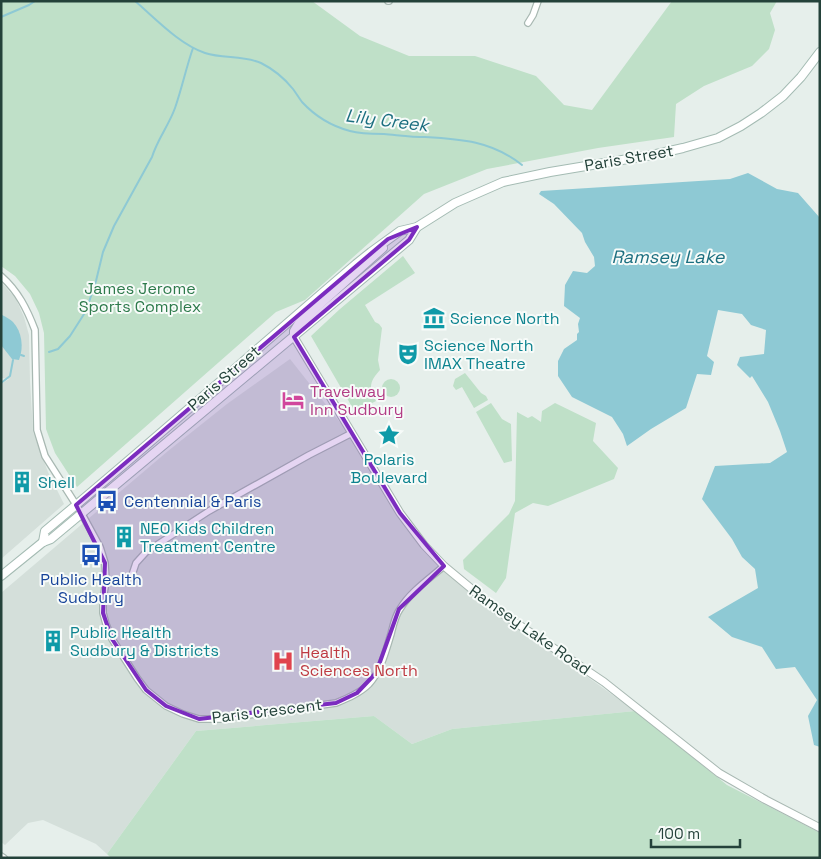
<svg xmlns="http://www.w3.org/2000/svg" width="821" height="859" font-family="'Space Grotesk',sans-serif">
	<rect width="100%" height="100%" fill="#e6efeb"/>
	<g fill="#d4dfda">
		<polygon points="1,282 16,299 24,317 29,335 30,381 33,432 48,472 64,504 1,559 1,384 9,379 1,378"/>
		<polygon points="290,359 346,430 424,545 496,611 635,711 452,729 412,744 374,716 196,731 107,854 96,844 43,820 28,823 5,845 1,842 1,593 168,451 227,404"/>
	</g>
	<g fill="#bfe0c8">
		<polygon points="1,1 312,1 360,36 409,56 475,56 536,76 564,105 592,110 672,1 777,1 770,13 775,30 769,49 752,66 704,86 676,104 674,137 598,148 487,169 424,194 305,300 276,312 77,487 55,453 46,429 44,333 39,313 30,294 15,276 1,266"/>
		<path d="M403 256 415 273 365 305 375 322 379 324 382 328 378 360 380 370C370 381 368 387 376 401L355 412 311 336 340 309Z"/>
		<polygon points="465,373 481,393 486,396 488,400 474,408 462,387 456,390 453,386 455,379"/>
		<circle cx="391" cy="388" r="9"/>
		<polygon points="491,403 502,419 511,424 512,461 504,463 476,412"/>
		<polygon points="555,403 596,423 593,441 618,468 614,479 548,506 533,503 515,513 506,578 496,593 464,569 463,560 509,514 515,501 517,412 528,418 532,416 541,422 542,411"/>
		<polygon points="635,711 727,785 820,833 820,858 111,858 107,854 196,731 374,716 412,744 452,729"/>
	</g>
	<g fill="#8ec9d4">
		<polygon points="748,173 777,189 798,193 820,218 820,747 814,745 808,716 817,700 795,667 776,669 762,647 732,637 708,617 758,588 755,569 742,557 732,539 702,499 715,466 770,463 787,452 780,431 768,402 752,376 750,378 737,365 740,357 764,354 766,330 751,325 742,314 718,310 707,356 714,362 711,375 697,374 686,408 651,429 627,446 623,434 612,417 572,397 558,376 558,361 564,349 577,340 577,334 579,332 578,324 580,318 564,306 565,285 573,271 587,273 595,266 594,257 585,242 582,233 554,204 539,194 541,191 730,179"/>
		<path d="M2 315C6 317 10 319 13 322 22 332 24 347 19 360L12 359 1 345Z"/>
	</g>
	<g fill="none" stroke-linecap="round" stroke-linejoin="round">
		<g stroke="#8ec9d4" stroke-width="2">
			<path d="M135 1C156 19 179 44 205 53 223 59 243 55 261 63 273 69 285 79 293 89 296 93 299 98 302 102 315 116 331 126 350 131 360 134 373 134 384 134 397 135 411 137 425 137 461 139 492 141 522 165"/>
			<polyline points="1,17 29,5 35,1"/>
			<path d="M49 352 58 349 70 336 86 311 96 281 103 252 114 226 152 157C157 140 169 125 175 108 182 88 186 68 193 48"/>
			<polyline points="21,355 24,356"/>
			<polyline points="1,383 10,376 13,360"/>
		</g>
		<g stroke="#a8b8b2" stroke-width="8">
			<g id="minor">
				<polyline points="388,1 389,1"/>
				<polyline points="528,23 533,15 538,1"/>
				<path d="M1 276C18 291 27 309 35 330L37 430 45 456 82 514 100 547 105 563 106 581 103 600V613L106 624 112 639 137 678 146 690 166 706 183 714 199 719H220L336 703C348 698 360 693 369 684 381 671 386 650 391 634 393 626 395 616 400 609 410 592 429 579 444 566"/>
				<polyline points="106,581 121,581 128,578 132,575 136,563 146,552 209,511 309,455 352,433"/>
				<polyline points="1,856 4,858"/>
			</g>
		</g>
		<g stroke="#a8b8b2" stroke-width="9">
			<polyline id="tertiary" points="294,337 400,513 424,545 444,566 497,610 604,682 719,773 766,800 820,828"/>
		</g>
		<g stroke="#a4bbb3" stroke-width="10">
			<g id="secondary">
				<polyline points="294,337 294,331 299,323 383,248"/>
				<path d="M43 542 45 531C150 444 252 353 356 264L371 252 400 231 417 227 455 203 503 182 550 172 652 155 683 148 718 138 741 126 761 113 783 96 801 77 820 52"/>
				<polyline points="1,576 43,542 51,539 409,240 417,227"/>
			</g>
		</g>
		<use href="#minor" stroke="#fff" stroke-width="5.5"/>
		<use href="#tertiary" stroke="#fff" stroke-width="7"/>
		<use href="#secondary" stroke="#fff" stroke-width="8"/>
	</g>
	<path fill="#7b2cbf" fill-opacity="0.2" stroke="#7b2cbf" stroke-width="4" stroke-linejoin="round" d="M417 227 409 240 294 337 400 513 444 566 399 609 376 673 357 693 336 703 199 719 166 706 146 690 112 639 103 613 105 563 76 505 388 239Z"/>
	<defs>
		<g id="museum-bare" transform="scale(1.725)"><path d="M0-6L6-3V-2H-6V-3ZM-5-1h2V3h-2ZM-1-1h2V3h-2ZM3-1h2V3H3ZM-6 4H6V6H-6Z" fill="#0f9aa8" stroke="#f7fbf9" stroke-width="2.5" paint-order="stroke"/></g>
		<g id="theatre-bare" transform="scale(1.725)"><path d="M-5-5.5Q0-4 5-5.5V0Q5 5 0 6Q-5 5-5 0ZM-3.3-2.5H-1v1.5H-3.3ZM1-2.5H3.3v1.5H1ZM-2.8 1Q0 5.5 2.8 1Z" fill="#0f9aa8" stroke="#f7fbf9" stroke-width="2.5" paint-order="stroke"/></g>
		<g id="hotel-bare" transform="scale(1.725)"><path d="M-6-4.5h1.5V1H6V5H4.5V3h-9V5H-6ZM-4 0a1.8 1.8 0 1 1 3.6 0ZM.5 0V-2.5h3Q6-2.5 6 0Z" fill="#d1479c" stroke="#f7fbf9" stroke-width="2.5" paint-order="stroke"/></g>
		<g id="sight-bare" transform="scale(1.725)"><path d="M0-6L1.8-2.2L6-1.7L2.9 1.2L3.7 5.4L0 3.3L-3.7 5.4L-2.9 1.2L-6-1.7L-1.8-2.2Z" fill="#0f9aa8" stroke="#f7fbf9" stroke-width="2.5" paint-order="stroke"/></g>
		<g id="building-bare" transform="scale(1.725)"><path d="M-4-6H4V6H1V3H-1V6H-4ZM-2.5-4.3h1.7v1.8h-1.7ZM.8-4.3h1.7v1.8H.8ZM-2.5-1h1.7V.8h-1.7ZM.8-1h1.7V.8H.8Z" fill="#0f9aa8" stroke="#f7fbf9" stroke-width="2.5" paint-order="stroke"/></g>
		<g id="bus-bare" transform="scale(1.725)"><path d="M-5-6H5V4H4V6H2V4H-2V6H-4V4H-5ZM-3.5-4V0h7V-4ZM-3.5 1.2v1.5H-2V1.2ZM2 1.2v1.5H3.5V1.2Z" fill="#1a4fb4" stroke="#f7fbf9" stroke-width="2.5" paint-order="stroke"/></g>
		<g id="hospital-bare" transform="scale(1.725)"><path d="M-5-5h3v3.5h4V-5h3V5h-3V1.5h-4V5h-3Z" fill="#e0444e" stroke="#f7fbf9" stroke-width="2.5" paint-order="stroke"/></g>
	</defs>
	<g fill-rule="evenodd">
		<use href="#museum-bare" x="434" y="318"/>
		<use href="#theatre-bare" x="408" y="354"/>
		<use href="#hotel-bare" x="293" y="400"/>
		<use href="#sight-bare" x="389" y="435"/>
		<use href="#building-bare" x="22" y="482"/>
		<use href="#bus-bare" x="107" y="501"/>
		<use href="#building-bare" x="124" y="537"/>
		<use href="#bus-bare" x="91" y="555"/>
		<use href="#building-bare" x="53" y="641"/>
		<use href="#hospital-bare" x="283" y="661"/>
	</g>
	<g text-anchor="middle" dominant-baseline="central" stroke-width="4" stroke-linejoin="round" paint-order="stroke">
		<g font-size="16" fill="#24423a" stroke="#f7fbf9">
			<text transform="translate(629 158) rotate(-10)">Paris Street</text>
			<text transform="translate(224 378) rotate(-41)">Paris Street</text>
			<text transform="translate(530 630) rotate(35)">Ramsey Lake Road</text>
			<text transform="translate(267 711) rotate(-7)">Paris Crescent</text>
		</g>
		<g font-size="16" fill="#2d7a4b" stroke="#f7fbf9">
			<text x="140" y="288">James Jerome<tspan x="140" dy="18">Sports Complex</tspan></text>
		</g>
		<g font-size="16" fill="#0d838f" stroke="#f7fbf9" text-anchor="start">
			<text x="450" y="318">Science North</text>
			<text x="424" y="345">Science North<tspan x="424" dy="18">IMAX Theatre</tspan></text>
			<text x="389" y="459" text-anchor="middle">Polaris<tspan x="389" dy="18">Boulevard</tspan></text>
			<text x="38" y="482">Shell</text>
			<text x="140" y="528">NEO Kids Children<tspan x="140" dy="18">Treatment Centre</tspan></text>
			<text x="70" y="632">Public Health<tspan x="70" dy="18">Sudbury &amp; Districts</tspan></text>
		</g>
		<g font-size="16" fill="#b23c85" stroke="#f7fbf9" text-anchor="start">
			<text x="310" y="391">Travelway<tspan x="310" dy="18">Inn Sudbury</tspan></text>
		</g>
		<g font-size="16" fill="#164399" stroke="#f7fbf9" text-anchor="start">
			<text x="124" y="501">Centennial &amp; Paris</text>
			<text x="91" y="579" text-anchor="middle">Public Health<tspan x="91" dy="18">Sudbury</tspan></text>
		</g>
		<g font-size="16" fill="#be3a42" stroke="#f7fbf9" text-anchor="start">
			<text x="300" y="652">Health<tspan x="300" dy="18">Sciences North</tspan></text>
		</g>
		<g font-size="18" font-style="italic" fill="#1c6f80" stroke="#f7fbf9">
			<text transform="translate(387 120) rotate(7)">Lily Creek</text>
			<text x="668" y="256">Ramsey Lake</text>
		</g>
	</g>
	<rect width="821" height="859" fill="none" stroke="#24423a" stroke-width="5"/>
	<path d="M651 839v8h89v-8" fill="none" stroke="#24423a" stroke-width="2.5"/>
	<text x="658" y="839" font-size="15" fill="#24423a" stroke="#f7fbf9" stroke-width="4" paint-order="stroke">100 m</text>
</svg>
